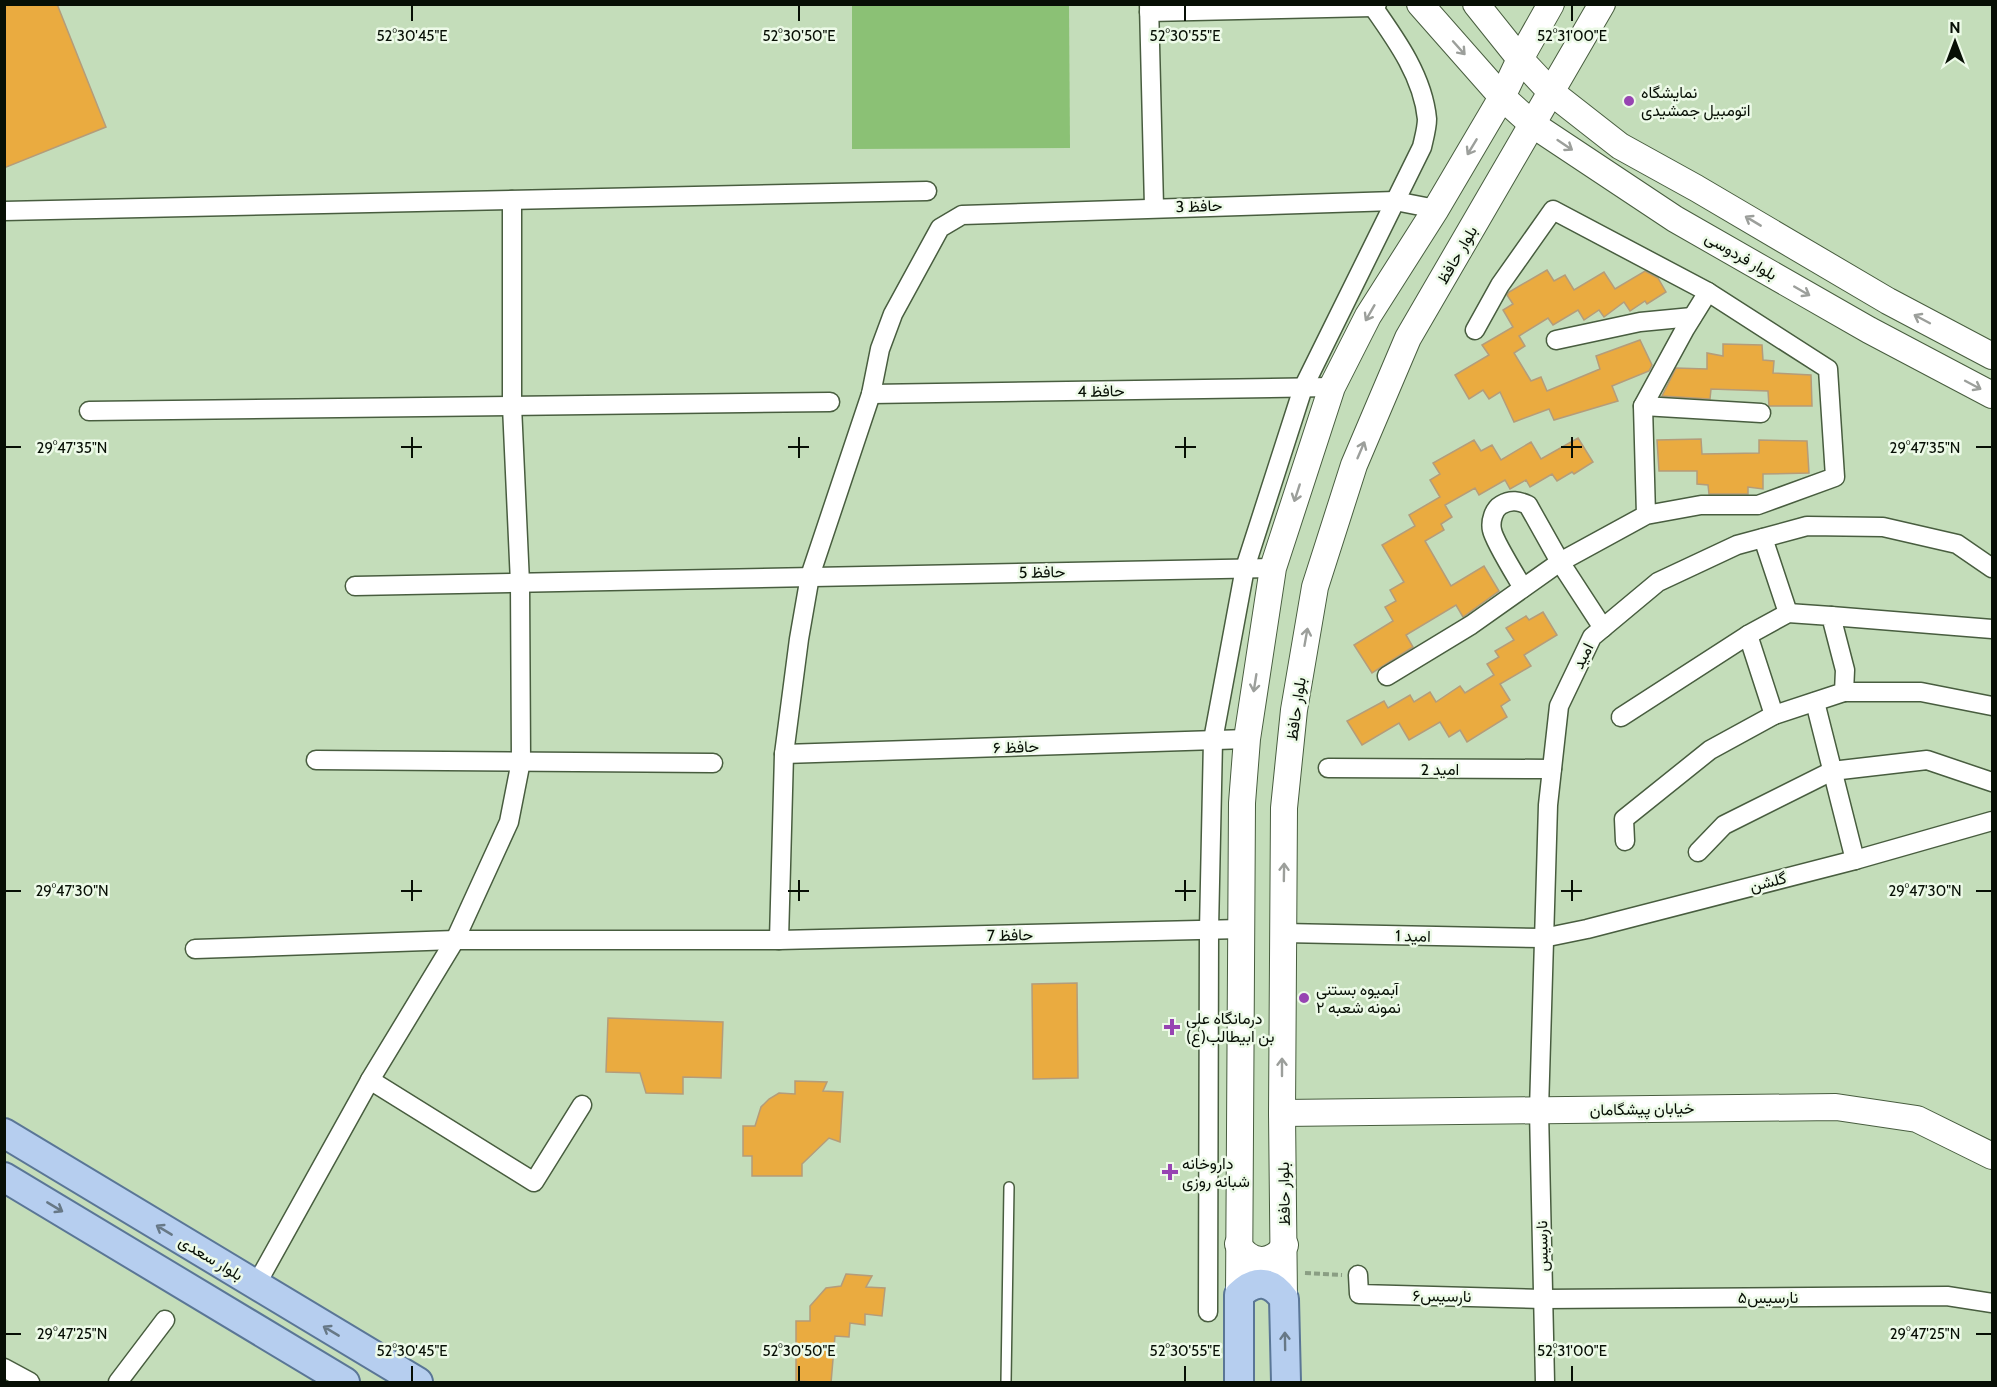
<svg xmlns="http://www.w3.org/2000/svg" width="1997" height="1387" font-family="Cabin,Vazirmatn,sans-serif">
	<rect width="100%" height="100%" fill="#c4ddba"/>
	<polygon fill="#8bc175" points="852,5 1069,5 1070,148 852,149"/>
	<g fill="#eaab40" stroke="#b49c7a" stroke-width="1.5">
		<polygon points="4,4 57,4 106,127 4,168"/>
		<polygon points="1547,270 1554,281 1565,275 1574,290 1604,272 1615,289 1645,271 1658,278 1666,292 1647,304 1645,301 1630,311 1624,302 1604,317 1599,310 1584,320 1578,310 1553,325 1548,318 1519,336 1525,346 1514,353 1531,381 1541,377 1547,391 1600,369 1596,356 1640,340 1652,365 1649,371 1612,386 1618,401 1554,420 1549,409 1514,422 1500,392 1489,399 1483,390 1469,399 1455,375 1489,355 1482,345 1513,327 1503,310 1513,304 1507,295 1509,292"/>
		<polygon points="1723,344 1762,345 1763,360 1774,361 1773,373 1811,375 1812,406 1769,406 1768,391 1711,389 1710,399 1662,396 1676,368 1707,369 1707,353 1723,356"/>
		<polygon points="1578,438 1593,462 1574,474 1572,472 1557,481 1552,474 1530,487 1526,480 1510,489 1505,480 1479,495 1475,488 1445,505 1452,517 1441,524 1444,530 1425,541 1451,586 1484,566 1499,591 1463,617 1456,605 1406,635 1413,647 1372,673 1354,645 1393,621 1385,607 1396,601 1390,590 1404,582 1382,545 1415,526 1409,515 1440,497 1430,480 1440,474 1433,463 1474,440 1481,451 1492,445 1501,460 1531,442 1541,459"/>
		<polygon points="1701,439 1702,454 1759,453 1759,440 1807,441 1809,473 1763,474 1763,489 1748,487 1748,494 1709,494 1708,485 1697,484 1697,471 1659,471 1657,440"/>
		<polygon points="1543,612 1557,635 1524,655 1531,666 1500,684 1510,700 1501,706 1507,717 1467,742 1460,730 1449,737 1440,722 1409,740 1399,723 1362,745 1347,721 1384,701 1388,708 1410,695 1414,702 1430,692 1436,702 1460,686 1465,693 1494,675 1487,664 1499,657 1495,651 1514,640 1506,628 1526,616 1529,620"/>
		<polygon points="1077,983 1078,1078 1033,1079 1032,984"/>
		<polygon points="608,1018 723,1022 721,1078 683,1077 683,1094 646,1093 640,1073 606,1072"/>
		<polygon points="795,1081 827,1082 823,1091 843,1092 840,1142 829,1138 802,1164 802,1176 752,1176 752,1156 743,1156 743,1126 755,1126 761,1107 769,1099 779,1093 795,1094"/>
		<polygon points="846,1274 872,1276 866,1287 885,1288 882,1316 865,1314 865,1325 850,1323 849,1337 835,1336 831,1383 796,1381 796,1321 810,1321 810,1306 826,1288 841,1286"/>
	</g>
	<g fill="none" stroke-linecap="round" stroke-linejoin="round">
		<g stroke="#485d3f" stroke-width="12">
			<polyline id="lane" points="1006,1382 1009,1187"/>
		</g>
		<g stroke="#485d3f" stroke-width="21">
			<g id="street">
				<polyline points="1149,4 1154,207"/>
				<polyline points="1149,12 1373,7 1377,4"/>
				<polyline points="4,211 927,191"/>
				<polyline points="1475,330 1500,285 1553,210 1708,292"/>
				<polyline points="1556,340 1640,322 1692,317"/>
				<polyline points="871,394 1332,387"/>
				<polyline points="1643,406 1761,413"/>
				<polyline points="89,411 830,402"/>
				<polyline points="1763,538 1788,613"/>
				<polyline points="355,586 1273,568"/>
				<path d="M1523 588C1516 576 1494 541 1492 530 1490 521 1494 509 1501 505 1511 499 1519 501 1528 505L1560 562 1603 628"/>
				<polygon points="1788,613 1831,616 1845,670 1844,692 1774,715 1748,635"/>
				<polyline points="1831,616 1992,629"/>
				<polyline points="1387,676 1471,625 1560,562 1646,515 1701,505 1758,505 1835,477 1828,369 1708,292 1685,329 1643,406 1646,515"/>
				<polyline points="1844,692 1921,692 1992,706"/>
				<polyline points="1815,702 1855,860"/>
				<polyline points="1621,717 1748,635"/>
				<polyline points="784,754 1247,739"/>
				<polyline points="316,760 713,763"/>
				<polyline points="1328,768 1552,769"/>
				<polyline points="1625,841 1624,819 1710,750 1774,715"/>
				<polyline points="1698,852 1724,825 1832,771 1927,760 1992,782"/>
				<polyline points="1283,933 1543,938 1587,929 1855,860 1992,821"/>
				<polyline points="779,940 784,754 799,639 810,576 871,394 880,349 893,314 940,228 962,215 1395,201 1436,209"/>
				<polyline points="195,949 455,940 779,940 1241,929"/>
				<polyline points="370,1080 534,1182 582,1105"/>
				<polyline points="1358,1275 1359,1294 1543,1299 1947,1296 1992,1303"/>
				<polyline points="256,1285 370,1080 455,940 509,822 521,761 520,583 512,406 512,200"/>
				<path d="M1208 1312 1209 930 1213 740 1245 568 1303 388 1422 147C1424 138 1427 128 1427 119 1423 76 1395 38 1371 4"/>
				<polyline points="4,1368 30,1382"/>
				<polyline points="118,1382 165,1320"/>
				<polyline points="1545,1382 1539,1110 1548,805 1559,706 1592,637 1658,582 1737,545 1807,526 1883,527 1957,544 1992,568"/>
			</g>
		</g>
		<g stroke="#485d3f" stroke-width="28">
			<g id="secondary">
				<polyline points="1420,4 1502,97 1532,124 1675,219 1869,330 1992,395"/>
				<polyline points="1476,4 1520,59 1551,92 1620,146 1696,188 1888,301 1992,356"/>
				<polyline points="1282,1113 1836,1107 1917,1119 1992,1156"/>
				<path d="M1238 1244C1250 1265 1273 1265 1285 1245"/>
				<polyline points="1239,1295 1242,803 1247,739 1273,568 1332,387 1368,316 1436,209 1502,97 1520,59 1551,4"/>
				<polyline points="1284,1299 1282,1113 1284,808 1294,710 1315,587 1354,465 1408,338 1602,4"/>
			</g>
		</g>
		<g stroke="#5a7696" stroke-width="32">
			<g id="primary">
				<polyline points="4,1133 418,1382"/>
				<polyline points="4,1177 345,1382"/>
				<path d="M1239 1382V1295C1255 1279 1271 1280 1284 1299L1286 1382"/>
			</g>
		</g>
		<polyline stroke="#8a9e83" stroke-width="4" stroke-dasharray="6 3" stroke-linecap="butt" points="1305,1273 1342,1275"/>
		<use href="#lane" stroke="#fff" stroke-width="9"/>
		<use href="#street" stroke="#fff" stroke-width="18"/>
		<use href="#secondary" stroke="#fff" stroke-width="26"/>
		<use href="#primary" stroke="#b6ceef" stroke-width="28"/>
	</g>
	<defs><path id="oneway-shaft" d="M-6 0H5M1.5-3L5.5 0L1.5 3" fill="none" stroke-width="1.6" stroke-linecap="round" stroke-linejoin="round" transform="scale(1.5)"/></defs>
	<g stroke="#9c9f9b">
		<use href="#oneway-shaft" transform="translate(1459 48) rotate(48)"/>
		<use href="#oneway-shaft" transform="translate(1565 145) rotate(34)"/>
		<use href="#oneway-shaft" transform="translate(1472 147) rotate(121)"/>
		<use href="#oneway-shaft" transform="translate(1753 221) rotate(-149)"/>
		<use href="#oneway-shaft" transform="translate(1802 291) rotate(30)"/>
		<use href="#oneway-shaft" transform="translate(1370 313) rotate(120)"/>
		<use href="#oneway-shaft" transform="translate(1922 319) rotate(-152)"/>
		<use href="#oneway-shaft" transform="translate(1973 385) rotate(28)"/>
		<use href="#oneway-shaft" transform="translate(1361 450) rotate(-67)"/>
		<use href="#oneway-shaft" transform="translate(1297 493) rotate(108)"/>
		<use href="#oneway-shaft" transform="translate(1306 637) rotate(-80)"/>
		<use href="#oneway-shaft" transform="translate(1255 683) rotate(99)"/>
		<use href="#oneway-shaft" transform="translate(1284 872) rotate(-89)"/>
		<use href="#oneway-shaft" transform="translate(1282 1067) rotate(-90)"/>
	</g>
	<g stroke="#677886">
		<use href="#oneway-shaft" transform="translate(55 1207) rotate(31)"/>
		<use href="#oneway-shaft" transform="translate(164 1230) rotate(-149)"/>
		<use href="#oneway-shaft" transform="translate(331 1331) rotate(-149)"/>
		<use href="#oneway-shaft" transform="translate(1285 1341) rotate(-91)"/>
	</g>
	<path fill="none" stroke="#070f05" stroke-width="2" d="M412 6V21M799 6V21M1185 6V21M1572 6V21M412 437V458M799 437V458M1185 437V458M1572 437V458M6 447H21M401 447H422M788 447H809M1175 447H1196M1561 447H1582M1976 447H1991M412 880V901M799 880V901M1185 880V901M1572 880V901M6 891H21M401 891H422M788 891H809M1175 891H1196M1561 891H1582M1976 891H1991M6 1334H21M1976 1334H1991M412 1366V1381M799 1366V1381M1185 1366V1381M1572 1366V1381"/>
	<g fill="#9744b2" stroke="#edfae8" stroke-width="2">
		<circle cx="1629" cy="101" r="6"/>
		<circle cx="1304" cy="998" r="6"/>
		<path d="M1169 1018h6v6h6v6h-6v6h-6v-6h-6v-6h6z"/>
		<path d="M1167 1163h6v6h6v6h-6v6h-6v-6h-6v-6h6z"/>
	</g>
	<g text-anchor="middle" dominant-baseline="central" stroke-width="5" stroke-linejoin="round" paint-order="stroke">
		<g font-size="16" fill="#070f05" stroke="#edfae8" text-anchor="start">
			<text x="1641" y="92">نمایشگاه<tspan x="1641" dy="18">اتومبیل جمشیدی</tspan></text>
			<text x="1316" y="989">آبمیوه بستنی<tspan x="1316" dy="18">نمونه شعبه ۲</tspan></text>
			<text x="1186" y="1018">درمانگاه علی<tspan x="1186" dy="18">بن ابیطالب(ع)</tspan></text>
			<text x="1182" y="1163">داروخانه<tspan x="1182" dy="18">شبانه روزی</tspan></text>
		</g>
		<g font-size="16" fill="#070f05" stroke="#edfae8">
			<text transform="translate(1199 206) rotate(-2)">حافظ 3</text>
			<text transform="translate(1457 255) rotate(-60)">بلوار حافظ</text>
			<text transform="translate(1741 256) rotate(30)">بلوار فردوسی</text>
			<text transform="translate(1101 391) rotate(-1)">حافظ 4</text>
			<text transform="translate(1042 572) rotate(-1)">حافظ 5</text>
			<text transform="translate(1583 656) rotate(-64)">امید</text>
			<text transform="translate(1296 709) rotate(-82)">بلوار حافظ</text>
			<text transform="translate(1016 747) rotate(-2)">حافظ ۶</text>
			<text x="1440" y="769">امید 2</text>
			<text transform="translate(1768 882) rotate(-14)">گلشن</text>
			<text transform="translate(1010 935) rotate(-1)">حافظ 7</text>
			<text transform="translate(1413 936) rotate(1)">امید 1</text>
			<text transform="translate(1642 1109) rotate(-1)">خیابان پیشگامان</text>
			<text transform="translate(1284 1194) rotate(-91)">بلوار حافظ</text>
			<text transform="translate(1542 1246) rotate(-91)">نارسیس</text>
			<text transform="translate(211 1258) rotate(31)">بلوار سعدی</text>
			<text transform="translate(1442 1296) rotate(1)">نارسیس۶</text>
			<text x="1768" y="1297">نارسیس۵</text>
		</g>
	</g>
	<g font-size="15" text-anchor="middle" fill="#070f05" stroke="#edfae8" stroke-width="5" stroke-linejoin="round" paint-order="stroke">
		<text x="412" y="41">52°30'45"E</text>
		<text x="799" y="41">52°30'50"E</text>
		<text x="1185" y="41">52°30'55"E</text>
		<text x="1572" y="41">52°31'00"E</text>
		<text x="72" y="453">29°47'35"N</text>
		<text x="1925" y="453">29°47'35"N</text>
		<text x="72" y="896">29°47'30"N</text>
		<text x="1925" y="896">29°47'30"N</text>
		<text x="72" y="1339">29°47'25"N</text>
		<text x="1925" y="1339">29°47'25"N</text>
		<text x="412" y="1356">52°30'45"E</text>
		<text x="799" y="1356">52°30'50"E</text>
		<text x="1185" y="1356">52°30'55"E</text>
		<text x="1572" y="1356">52°31'00"E</text>
	</g>
	<rect width="1997" height="1387" fill="none" stroke="#070f05" stroke-width="12"/>
	<g transform="translate(1955 42)" stroke="#edfae8" stroke-width="4.5" paint-order="stroke">
	<path d="M0-4.5L10 22L0 15L-10 22Z" fill="#070f05"/>
	<text y="-9" font-size="16" font-weight="bold" text-anchor="middle" fill="#070f05">N</text>
	</g>
</svg>
